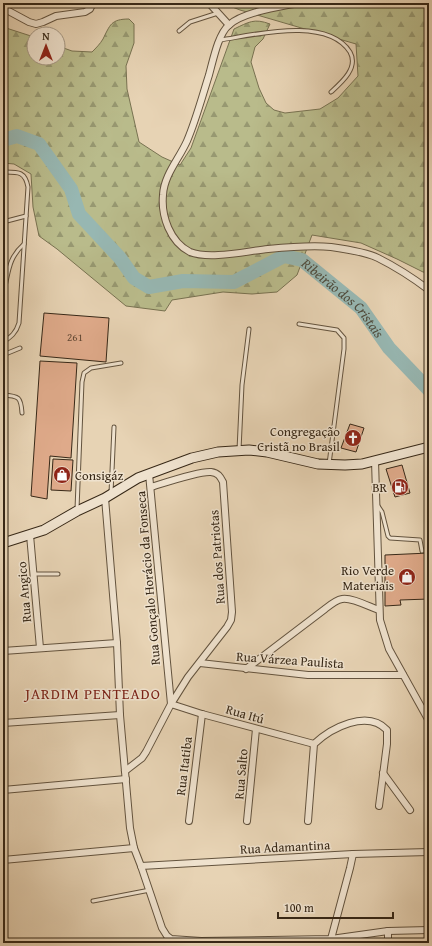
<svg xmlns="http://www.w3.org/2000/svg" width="432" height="946" font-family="'Gentium Book Plus',serif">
	<defs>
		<pattern id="forest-firs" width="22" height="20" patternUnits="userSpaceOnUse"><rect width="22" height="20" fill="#b9bb8b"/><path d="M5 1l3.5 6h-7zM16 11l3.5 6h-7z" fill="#979871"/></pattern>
	</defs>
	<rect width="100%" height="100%" fill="#e7d3b4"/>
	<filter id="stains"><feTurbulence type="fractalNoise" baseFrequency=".005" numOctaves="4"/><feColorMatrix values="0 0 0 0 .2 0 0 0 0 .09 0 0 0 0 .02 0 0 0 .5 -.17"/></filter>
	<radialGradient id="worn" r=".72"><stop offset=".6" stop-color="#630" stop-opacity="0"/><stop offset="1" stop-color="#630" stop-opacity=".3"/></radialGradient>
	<path fill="url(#forest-firs)" stroke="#787251" d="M222 3H429V273L423 272 397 259 361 243 312 235 297 275 277 292 252 294 223 292 172 300 165 311 126 306 57 249 39 236 33 207 31 174 14 164 3 163V27L34 37V58H58V46L72 51 92 52C96 48 100 44 103 39 110 25 111 19 129 19L134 24V43L126 66 127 89 139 142 162 157 180 165 191 148 234 29C249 22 254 18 270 24L263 39 255 47 251 62 259 88 266 103 274 110 285 113 320 109 338 98 358 76 356 44 240 10Z"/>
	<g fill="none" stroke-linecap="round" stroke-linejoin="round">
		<path stroke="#97b7b2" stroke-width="14" id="s1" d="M3 140 17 136 39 144 71 189 79 214 120 258 134 278 149 287 183 281 234 282 284 256 302 260 361 308 389 348 429 390"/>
	</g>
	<g fill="#dfaa8a" stroke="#372817">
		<polygon points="44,313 109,318 106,362 40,356"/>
		<polygon points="40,361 77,363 71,458 50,456 47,499 31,496"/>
		<polygon points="350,424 364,428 356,452 341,448"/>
		<polygon points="53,459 73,460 71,491 51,490"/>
		<polygon points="402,465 410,493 395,497 386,469"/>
		<polygon points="429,553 429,599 400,600 401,605 385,606 385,555"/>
	</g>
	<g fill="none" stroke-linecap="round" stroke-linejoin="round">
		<g stroke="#63533e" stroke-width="5">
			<g id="lane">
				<polyline points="179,31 190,22 218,13"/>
				<path d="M220 40C254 35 327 16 350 52 359 68 341 83 331 92"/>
				<path d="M3 172C18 172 25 171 28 187L19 323C16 333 11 337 3 342"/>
				<polyline points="3,222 26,216"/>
				<path d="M3 294C9 274 7 259 24 244"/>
				<polyline points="299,324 337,330 344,338 344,349 329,464"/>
				<polyline points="3,355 20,348"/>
				<path d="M3 395C19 396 21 397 22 413"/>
				<polyline points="426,449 429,458"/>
				<polyline points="239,450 242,385 249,329"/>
				<polyline points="111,493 114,427"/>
				<polyline points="378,506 382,512 388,536 390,538 420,540 422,551"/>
				<polyline points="77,509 82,382 84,373 91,368 121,363"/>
				<polyline points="34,574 58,574"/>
				<polyline points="93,901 150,890"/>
			</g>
		</g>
		<g stroke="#63533e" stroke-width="8">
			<g id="street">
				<polyline points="209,3 229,25"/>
				<path d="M301 3C282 6 243 12 229 25 218 34 213 61 209 75 202 97 196 120 187 141 179 159 164 175 163 195 161 216 170 242 190 252 210 260 247 251 268 249 289 247 310 245 331 247 345 249 366 252 378 258 396 267 413 278 429 290"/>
				<polyline points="3,8 29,22 36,24 43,22 56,16 85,12 90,9 93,3"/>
				<polyline points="375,461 380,620 389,649 429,721"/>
				<polyline points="149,474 171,704"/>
				<polyline points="105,498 117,643 120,715 130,828 134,848 141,866 162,928 167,936 171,939 201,941 331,939 388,931 429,930"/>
				<polyline points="30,535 40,648"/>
				<polyline points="3,651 117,643"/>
				<polyline points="200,663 308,675 403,675"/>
				<path d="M246 669 325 609C330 605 336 600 342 599 351 597 370 607 379 610"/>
				<polyline points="171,704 202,714 314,744"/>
				<polyline points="3,723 120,715"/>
				<path d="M125 771 142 758 146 752 171 704 188 677 227 627 231 620 232 612 223 482C220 476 218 473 211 472 199 471 164 483 151 487"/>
				<polyline points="383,773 410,810"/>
				<polyline points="3,790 126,779"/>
				<polyline points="189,821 202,714"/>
				<polyline points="247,821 256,729"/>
				<path d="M308 821 314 744C331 728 367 709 387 730V744L379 806"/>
				<polyline points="3,860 134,848"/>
				<polyline points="141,866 353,854 429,852"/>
				<polyline points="331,939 350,868 353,854"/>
				<polyline points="388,943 388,931"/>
			</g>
		</g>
		<g stroke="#372817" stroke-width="11">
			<polyline id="secondary" points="3,543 44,530 77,511 105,498 138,478 192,458 218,452 249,450 267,452 318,464 345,465 362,464 429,447"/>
		</g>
		<use href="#lane" stroke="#efe2ce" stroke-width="3"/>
		<use href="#street" stroke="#efe2ce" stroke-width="6"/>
		<use href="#secondary" stroke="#efe2ce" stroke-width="9"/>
	</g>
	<defs>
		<g id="church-disc" transform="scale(0.9)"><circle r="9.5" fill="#8f2418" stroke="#efe2ce"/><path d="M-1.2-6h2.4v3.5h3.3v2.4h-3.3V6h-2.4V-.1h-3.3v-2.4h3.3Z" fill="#fff"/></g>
		<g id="shop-disc" transform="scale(0.9)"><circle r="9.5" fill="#8f2418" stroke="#efe2ce"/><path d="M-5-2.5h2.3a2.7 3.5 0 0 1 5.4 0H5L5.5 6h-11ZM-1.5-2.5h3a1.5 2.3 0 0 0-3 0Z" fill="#fff"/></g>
		<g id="fuel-disc" transform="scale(0.9)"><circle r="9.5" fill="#8f2418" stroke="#efe2ce"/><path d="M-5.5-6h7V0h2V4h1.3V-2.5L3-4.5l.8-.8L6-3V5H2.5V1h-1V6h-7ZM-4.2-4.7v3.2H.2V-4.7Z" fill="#fff"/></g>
	</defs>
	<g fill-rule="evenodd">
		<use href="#church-disc" x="353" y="438"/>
		<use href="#shop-disc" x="62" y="475"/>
		<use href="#fuel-disc" x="400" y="487"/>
		<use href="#shop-disc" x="407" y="577"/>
	</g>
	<g text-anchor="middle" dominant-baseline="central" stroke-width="3" stroke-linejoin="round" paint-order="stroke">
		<g font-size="11" fill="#614834">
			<text x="75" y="337">261</text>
		</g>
		<g font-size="13" fill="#372817" stroke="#efe2ce" text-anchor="end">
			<text x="340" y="431">Congregação<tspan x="340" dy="15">Cristã no Brasil</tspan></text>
			<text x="75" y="475" text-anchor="start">Consigáz</text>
			<text x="387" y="487">BR</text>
			<text x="394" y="570">Rio Verde<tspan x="394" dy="15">Materiais</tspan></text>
		</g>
		<g font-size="13" fill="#372817" stroke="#efe2ce">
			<text transform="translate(217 557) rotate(-94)">Rua dos Patriotas</text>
			<text transform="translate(148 578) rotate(-95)">Rua Gonçalo Horácio da Fonseca</text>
			<text transform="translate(24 592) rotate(-95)">Rua Angico</text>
			<text transform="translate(290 660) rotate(4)">Rua Várzea Paulista</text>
			<text transform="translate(245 714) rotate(16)">Rua Itú</text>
			<text transform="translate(184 766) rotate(-83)">Rua Itatiba</text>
			<text transform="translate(241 774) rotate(-85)">Rua Salto</text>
			<text transform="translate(285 847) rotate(-3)">Rua Adamantina</text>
		</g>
		<g font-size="14" font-style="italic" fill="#4f4c3e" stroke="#efe2ce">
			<text stroke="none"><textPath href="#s1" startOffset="438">Ribeirão dos Cristais</textPath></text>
		</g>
		<g font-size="15" letter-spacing="1" fill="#7a1f14" stroke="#efe2ce">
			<text x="93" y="693">JARDIM PENTEADO</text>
		</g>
	</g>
	<rect width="432" height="946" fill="none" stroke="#e7d3b4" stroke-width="16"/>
	<rect x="4" y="4" width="424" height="938" fill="none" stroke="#372817" stroke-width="2"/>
	<rect x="8" y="8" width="416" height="930" fill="none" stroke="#372817"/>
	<g transform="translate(46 46)"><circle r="19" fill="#efe2ce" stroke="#a59885"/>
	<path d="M0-3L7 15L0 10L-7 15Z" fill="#8f2418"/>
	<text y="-6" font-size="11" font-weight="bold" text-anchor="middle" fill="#372817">N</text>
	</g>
	<path d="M278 912v6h115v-6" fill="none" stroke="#372817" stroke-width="2"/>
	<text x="284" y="912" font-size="12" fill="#372817" stroke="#efe2ce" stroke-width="3" paint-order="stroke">100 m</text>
	<rect width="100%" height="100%" filter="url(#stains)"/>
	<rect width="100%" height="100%" fill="url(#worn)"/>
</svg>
